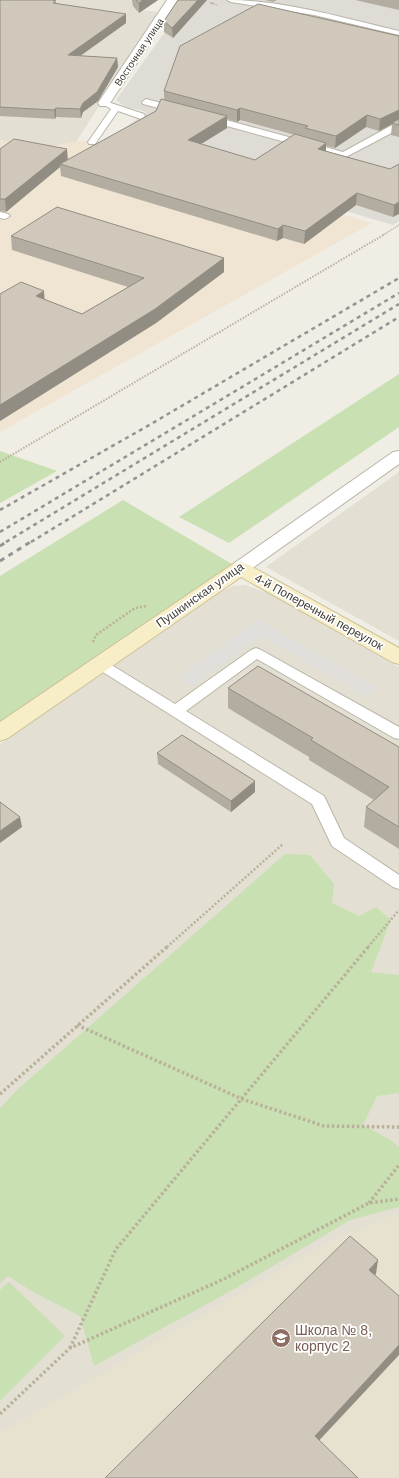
<svg xmlns="http://www.w3.org/2000/svg" width="399" height="1478" font-family="Helvetica,sans-serif">
	<rect width="100%" height="100%" fill="#f0ede5"/>
	<g fill="#e3dfd3">
		<polygon points="1,0 147,0 138,10 159,12 76,142 42,148 0,140"/>
		<polygon points="399,472 399,641 266,567"/>
		<polygon points="245,585 268,593 399,667 399,1478 0,1478 0,744 221,592 233,586"/>
	</g>
	<polygon fill="#f0e5d2" points="0,140 42,148 84,140 372,223 0,432"/>
	<polygon fill="#dfdcd6" points="188,0 399,0 399,221 393,225 109,141 146,112 124,106 116,100"/>
	<polygon fill="#e7e2d0" points="396,1214 399,1217 399,1478 0,1478 0,1433 327,1243"/>
	<g fill="#c8e0b2">
		<polygon points="399,374 399,427 229,543 179,517"/>
		<polygon points="0,451 57,471 0,503"/>
		<polygon points="123,500 232,564 0,721 0,576"/>
		<polygon points="285,854 310,855 334,884 332,903 359,916 376,907 391,920 371,972 399,975 399,1093 377,1096 363,1125 389,1139 399,1147 399,1207 350,1220 236,1288 94,1366 80,1316 33,1292 8,1276 0,1283 0,1108 17,1090"/>
		<polygon points="9,1282 65,1336 0,1401 0,1290"/>
	</g>
	<polygon fill="#e1dfdc" points="258,620 378,688 368,697 261,636 193,686 178,677"/>
	<g fill="none" stroke-linecap="round" stroke-linejoin="round">
		<g stroke="#bab5a8" stroke-width="2">
			<g id="lane">
				<path d="M227 0C285 0 343 18 399 31V35L314 15 231 2Z"/>
				<polygon points="146,99 180,108 181,110 177,113 143,104 142,102"/>
				<polygon points="108,102 144,114 145,116 141,119 118,111 95,144 89,144 88,142 111,109 104,105"/>
				<polygon points="208,115 343,152 396,123 399,122 399,129 344,158 205,120 204,118 205,116"/>
				<polygon points="0,212 8,214 10,216 5,219 0,218"/>
				<polygon points="256,648 261,650 399,727 399,739 394,738 257,659 186,711 324,796 344,838 399,875 399,889 393,887 332,846 312,804 95,667 93,664 95,661 100,659 105,661 175,704 251,650"/>
			</g>
		</g>
		<g stroke="#bab5a8" stroke-width="2">
			<g id="street">
				<polygon points="167,0 179,0 108,106 100,106 98,103"/>
				<polygon points="399,451 399,464 247,572 240,574 233,572 230,568 233,564 393,452"/>
			</g>
		</g>
		<g stroke="#cac199" stroke-width="2">
			<polygon id="secondary" points="240,562 247,564 399,648 399,664 392,662 241,577 8,738 0,741 0,722 233,564"/>
		</g>
		<g stroke="#bab19b" stroke-width="1.5" stroke-dasharray="1 1" stroke-linecap="butt">
			<polyline points="214,3 210,3 217,5"/>
			<polyline points="383,235 399,225"/>
		</g>
		<polyline stroke="#bab19b" stroke-width="2" stroke-dasharray="1.5 1.5" stroke-linecap="butt" points="0,462 385,234"/>
		<g stroke="#bab19b" stroke-width="2.5" stroke-dasharray="2 2" stroke-linecap="butt">
			<polyline points="93,642 96,635 135,608 147,606"/>
			<polyline points="167,947 283,844"/>
			<polyline points="368,947 399,910"/>
		</g>
		<g stroke="#bab19b" stroke-width="3.5" stroke-dasharray="2.5 2.5" stroke-linecap="butt">
			<polyline points="77,1025 242,1099 324,1126 399,1127"/>
			<polyline points="0,1094 168,946"/>
			<polyline points="369,1203 399,1165"/>
			<polyline points="70,1348 116,1249 369,946"/>
			<polyline points="0,1414 70,1348 224,1279 369,1203 399,1199"/>
		</g>
		<use href="#lane" fill="#fff" fill-rule="evenodd"/>
		<use href="#street" fill="#fff" fill-rule="evenodd"/>
		<use href="#secondary" fill="#f7eec7" fill-rule="evenodd"/>
		<g stroke="#939393" stroke-width="2.5" stroke-dasharray="4 4" stroke-linecap="butt">
			<polyline points="0,510 151,424 399,278"/>
			<polyline points="0,532 399,293"/>
			<polyline points="6,542 399,304"/>
			<polyline points="31,542 399,317"/>
		</g>
		<g stroke="#939393" stroke-width="3" stroke-dasharray="5 5" stroke-linecap="butt">
			<polyline points="0,546 8,541"/>
			<polyline points="0,561 32,541"/>
		</g>
	</g>
	<g fill="#b3ada1" fill-rule="evenodd">
		<polygon points="0,0 54,0 56,3 126,23 80,56 117,58 118,67 98,101 83,112 81,118 56,117 55,119 0,116"/>
		<polygon points="132,0 158,0 139,13 133,6"/>
		<polygon points="178,0 207,0 173,38 164,32 164,21"/>
		<polygon points="265,0 277,0 273,2"/>
		<polygon points="355,0 399,0 399,10"/>
		<path d="M399 36V137L391 135 392 124 379 131 366 127 335 148 326 146V151L390 169 399 164 393 217 356 205 304 244 283 238 277 241 61 176 60 167 6 212 0 211V149L68 160 156 111 164 100V91ZM227 119 237 122 240 120 295 135 255 160 201 144 227 128Z"/>
		<polygon points="11,236 224,258 224,272 156,323 0,421 44,299 82,314 128,287 12,250"/>
		<polygon points="228,688 399,747 399,849 364,827 366,807 374,800 309,760 309,757 228,708"/>
		<polygon points="157,753 255,792 231,812 158,764"/>
	</g>
	<g fill="#928d83">
		<polygon points="143,0 158,0 139,13 139,3"/>
		<polygon points="198,0 207,0 173,38 172,28"/>
		<polygon points="126,14 126,23 69,64 68,55"/>
		<polygon points="117,58 118,67 98,101 83,112 81,118 80,109 83,103"/>
		<polygon points="56,108 56,117 55,119 54,110"/>
		<polygon points="240,108 240,120 237,122 237,110"/>
		<polygon points="399,110 399,121 392,123 392,124 379,131 380,119"/>
		<polygon points="367,115 366,127 335,148 336,136"/>
		<polygon points="227,116 227,128 188,152 188,140"/>
		<polygon points="326,143 326,155 318,149"/>
		<polygon points="67,149 68,161 60,164 60,167 6,212 5,199"/>
		<polygon points="357,193 356,205 304,244 305,231"/>
		<polygon points="399,202 399,214 393,217 394,205"/>
		<polygon points="283,225 283,238 277,241 278,229"/>
		<polygon points="224,258 224,272 156,323 0,421 0,405"/>
		<polygon points="44,291 45,306 36,296"/>
		<polygon points="255,781 255,792 231,812 231,801"/>
		<polygon points="20,817 22,827 0,843 0,831"/>
		<polygon points="378,1260 376,1274 367,1283 369,1270"/>
		<polygon points="399,1345 399,1355 313,1447 315,1436"/>
	</g>
	<g fill="#d0c9bb" stroke="#928d83">
		<polygon points="0,0 52,0 56,1 53,3 126,14 68,55 117,58 97,92 83,103 80,109 56,108 54,110 0,107"/>
		<polygon points="136,0 143,0 139,3"/>
		<polygon points="178,0 198,0 172,28 164,21"/>
		<polygon points="258,4 399,36 399,110 380,119 367,115 336,136 305,128 308,126 240,108 237,110 164,91 180,46"/>
		<polygon points="161,99 227,116 188,140 255,160 295,134 326,143 318,149 390,169 399,164 399,202 394,205 357,193 305,231 283,225 278,229 60,164 156,111"/>
		<polygon points="399,119 399,125 392,123"/>
		<polygon points="14,139 67,149 5,199 0,199 0,149"/>
		<polygon points="57,207 224,258 155,309 0,405 0,294 21,282 44,291 36,296 82,314 144,278 11,236"/>
		<polygon points="258,666 399,747 399,827 366,807 389,787 311,740 313,738 228,688"/>
		<polygon points="182,735 255,781 231,801 157,753"/>
		<polygon points="0,802 20,817 0,831"/>
		<polygon points="350,1236 378,1260 369,1270 399,1296 399,1345 315,1436 358,1478 105,1478"/>
	</g>
	<defs>
		<g id="school-disc" transform="scale(1)"><circle r="9.5" fill="#8d6e63" stroke="#fff"/><path d="M0-5L7-2L0 1L-7-2ZM-4 1L0 2.5L4 1V4Q0 6-4 4Z" fill="#fff"/></g>
	</defs>
	<g fill-rule="evenodd">
		<use href="#school-disc" x="281" y="1338"/>
	</g>
	<g text-anchor="middle" dominant-baseline="central" stroke-width="3.5" stroke-linejoin="round" paint-order="stroke">
		<g font-size="10" fill="#413d35" stroke="#fff">
			<text transform="translate(139 52) rotate(-56)">Восточная улица</text>
		</g>
		<g font-size="12" fill="#413d35" stroke="#fff">
			<text transform="translate(200 595) rotate(-35)">Пушкинская улица</text>
			<text transform="translate(319 612) rotate(29)">4-й Поперечный переулок</text>
		</g>
		<g font-size="14" fill="#785e54" stroke="#fff" text-anchor="start">
			<text x="295" y="1330">Школа № 8,<tspan x="295" dy="16">корпус 2</tspan></text>
		</g>
	</g>
</svg>
